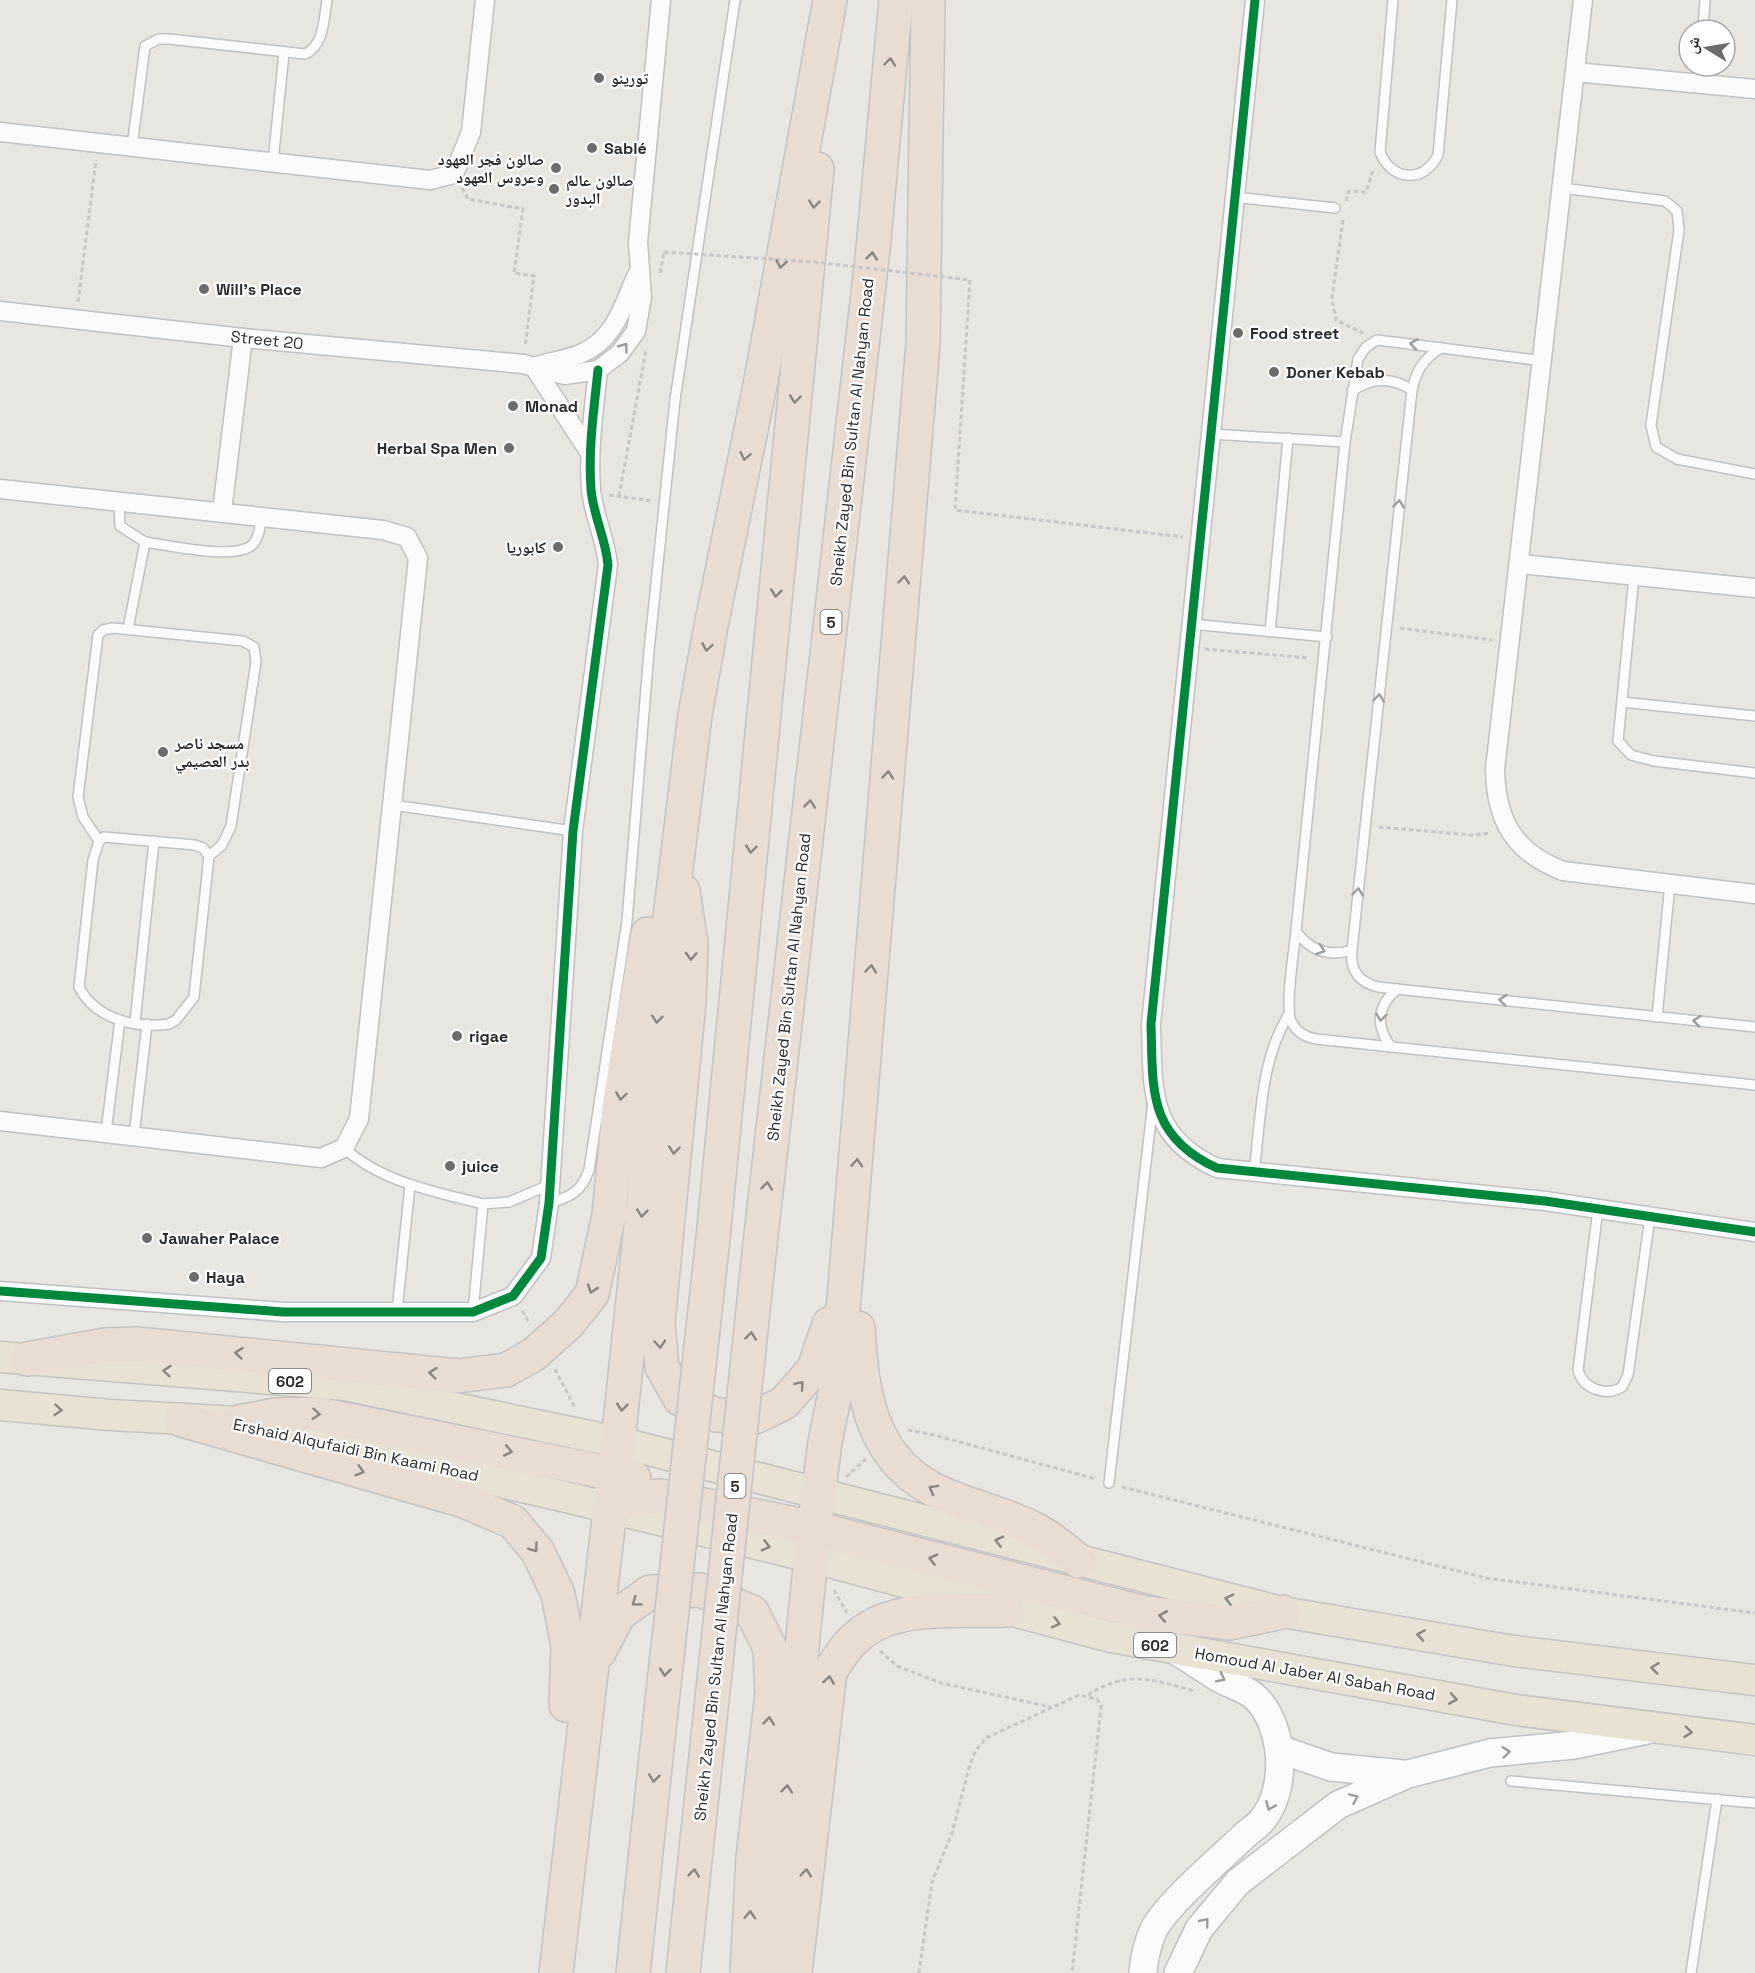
<svg xmlns="http://www.w3.org/2000/svg" width="1755" height="1973" font-family="'Space Grotesk','Noto Naskh Arabic',sans-serif">
	<rect width="100%" height="100%" fill="#e9e5e0"/>
	<g fill="none" stroke-linecap="round" stroke-linejoin="round">
		<g stroke="#c2c1c2" stroke-width="12">
			<g id="lane">
				<path d="M1393 0 1380 152C1391 181 1424 184 1438 155L1452 0"/>
				<polyline points="1703,30 1705,0"/>
				<polyline points="1698,84 1699,66"/>
				<path d="M132 147 145 46 159 39H169L305 54C324 46 324 18 327 0"/>
				<polyline points="273,162 284,53"/>
				<polyline points="1562,188 1665,201 1677,211 1679,230 1651,425 1656,447 1677,459 1755,474"/>
				<polyline points="1234,197 1335,208"/>
				<polyline points="1441,348 1543,361"/>
				<path d="M1352 391C1372 377 1392 377 1412 390"/>
				<polyline points="1211,434 1345,442"/>
				<path d="M119 502 120 526 145 542C168 545 239 562 254 543 260 535 260 526 261 516"/>
				<polyline points="1634,576 1618,741 1631,755 1654,761 1755,773"/>
				<polyline points="1191,624 1327,637"/>
				<polyline points="128,629 145,542"/>
				<polyline points="1270,632 1288,438"/>
				<polyline points="1622,702 1755,716"/>
				<polyline points="393,805 573,831"/>
				<path d="M104 837 195 845 203 848 209 856 194 997 176 1020 169 1024C136 1029 95 1019 79 987L93 860 99 841Z"/>
				<polyline points="99,841 83,817 78,797 98,635 103,630 113,628 243,641 254,647 256,662 231,826 222,845 209,856"/>
				<path d="M1296 931C1310 951 1329 957 1352 950"/>
				<polyline points="1657,1017 1670,884"/>
				<polyline points="135,1022 154,841"/>
				<path d="M1755 1027 1378 987C1358 982 1350 970 1352 950L1412 390C1416 371 1423 359 1441 348L1377 340 1366 347 1358 359 1345 442 1296 931C1294 950 1285 1005 1291 1021 1296 1032 1305 1037 1316 1039L1755 1085"/>
				<path d="M1391 1047C1375 1026 1377 1006 1397 989"/>
				<polyline points="106,1132 120,1020"/>
				<polyline points="134,1136 147,1024"/>
				<path d="M344 1148C381 1182 436 1192 483 1204"/>
				<path d="M1254 1172C1261 1120 1260 1060 1289 1014"/>
				<path d="M549 1203C571 1197 582 1191 589 1170L627 921 649 651 675 400 735 0"/>
				<path d="M1598 1209 1578 1370C1583 1389 1606 1397 1622 1387L1628 1375 1650 1217"/>
				<polyline points="397,1311 410,1185"/>
				<polyline points="473,1312 483,1204 509,1202 549,1185"/>
				<polyline points="1109,1483 1153,1102"/>
				<polyline points="1511,1781 1755,1803"/>
				<polyline points="1691,1973 1717,1799"/>
			</g>
		</g>
		<g stroke="#c2c1c2" stroke-width="21">
			<g id="street">
				<path d="M1255 0 1151 1024C1153 1089 1147 1136 1217 1168L1545 1201 1755 1232"/>
				<path d="M1583 0 1495 769C1496 821 1514 852 1563 871L1755 894"/>
				<polyline points="1575,72 1755,89"/>
				<polyline points="0,132 430,180 454,174 471,132 485,0"/>
				<polyline points="0,311 243,338 523,364 565,375 598,370 620,353 636,331 642,297 638,242 661,0"/>
				<path d="M534 367C549 362 565 360 580 354 616 340 623 304 638 273"/>
				<polyline points="534,367 590,453"/>
				<polyline points="0,489 383,530 407,537 418,558 359,1119 344,1148 321,1158 0,1121"/>
				<polyline points="222,511 243,338"/>
				<polyline points="1520,564 1755,588"/>
				<path d="M0 1291 283 1312H473L513 1296 541 1258 549 1203 573 831 608 565C606 539 593 515 591 489 588 449 594 409 598 370"/>
			</g>
		</g>
		<g stroke="#c2c1c2" stroke-width="30">
			<g id="secondary">
				<polyline points="1279,1749 1331,1767 1403,1774"/>
				<path d="M1143 1973C1144 1958 1148 1942 1154 1929 1169 1902 1219 1860 1243 1837 1249 1831 1258 1826 1263 1819 1288 1788 1284 1727 1257 1699 1246 1688 1230 1685 1217 1677 1203 1668 1189 1659 1175 1650"/>
				<polyline points="1178,1973 1199,1929 1238,1882 1338,1805 1408,1774 1490,1753 1574,1745 1647,1730"/>
			</g>
		</g>
		<g stroke="#c5c3c1" stroke-width="33">
			<g id="primary">
				<polyline points="0,1357 345,1385 618,1442 1282,1612 1514,1651 1755,1680"/>
				<polyline points="0,1405 111,1415 238,1422 566,1497 810,1557 1111,1637 1516,1710 1755,1740"/>
			</g>
		</g>
		<g stroke="#c5c3c1" stroke-width="36">
			<g id="highway">
				<polyline points="683,891 691,944 689,1002 658,1322 662,1367 680,1399 716,1415 755,1417 784,1403 814,1369 829,1324"/>
				<polyline points="713,1238 817,169"/>
				<polyline points="760,1244 873,249 896,0"/>
				<path d="M858 1328C862 1397 872 1465 945 1495 975 1508 1010 1515 1038 1531 1053 1539 1066 1551 1079 1561"/>
				<polyline points="27,1359 105,1345 137,1344 458,1376 506,1370 533,1355 568,1324 592,1294 609,1215 620,1101 648,934"/>
				<polyline points="182,1420 464,1501 513,1522 538,1552 558,1594 568,1646 566,1705"/>
				<polyline points="238,1422 276,1415 318,1414 634,1478"/>
				<polyline points="610,1508 623,1499 661,1496 814,1528 1145,1613 1230,1623 1282,1612"/>
				<polyline points="599,1652 619,1614 650,1592 700,1590 752,1612 770,1648 772,1694 753,1858 747,1973"/>
				<polyline points="556,1973 618,1442 644,1196 657,1022 695,715 711,626 761,380 830,0"/>
				<polyline points="633,1973 660,1720"/>
				<polyline points="683,1973 709,1728"/>
				<polyline points="769,1973 814,1528 825,1442 837,1383 923,344 928,0"/>
				<path d="M795 1973 830 1671C839 1658 847 1644 859 1635 896 1603 961 1612 1007 1610"/>
			</g>
		</g>
		<g stroke="#c8c7c7" stroke-width="3" stroke-dasharray="4.5 3" stroke-linecap="butt">
			<polyline points="462,188 468,199 523,209 514,273 534,276 525,347"/>
			<polyline points="1346,201 1349,191 1366,192 1374,168"/>
			<polyline points="1343,220 1332,298 1336,320 1363,333"/>
			<polyline points="660,273 664,252"/>
			<polyline points="970,280 955,510 1183,537"/>
			<polyline points="78,302 96,160"/>
			<polyline points="609,495 652,501"/>
			<polyline points="619,496 646,350"/>
			<polyline points="1400,628 1492,640"/>
			<polyline points="1205,649 1309,658"/>
			<polyline points="1379,827 1471,835 1491,833"/>
			<polyline points="522,1311 530,1324"/>
			<polyline points="555,1369 575,1408"/>
			<polyline points="908,1430 934,1435 1096,1479"/>
			<polyline points="846,1477 866,1459"/>
			<polyline points="1122,1487 1486,1578 1755,1613"/>
			<polyline points="834,1590 847,1613"/>
			<polyline points="880,1651 897,1666 941,1683 1051,1707"/>
			<path d="M1088 1695C1127 1670 1152 1679 1194 1691"/>
			<polyline points="919,1973 932,1882 952,1833 970,1764 976,1750 986,1738 1079,1695 1097,1699 1101,1707 1072,1973"/>
		</g>
		<use href="#lane" stroke="#fcfbfa" stroke-width="9"/>
		<use href="#street" stroke="#fcfbfa" stroke-width="18"/>
		<use href="#secondary" stroke="#fcfbfa" stroke-width="27"/>
		<use href="#primary" stroke="#e7e2d3" stroke-width="30"/>
		<use href="#highway" stroke="#e9dcd3" stroke-width="33"/>
		<g stroke="#c5c3c1" stroke-width="36" stroke-linecap="butt">
			<g id="highway-bridge">
				<polyline points="660,1720 713,1238"/>
				<polyline points="709,1728 760,1244"/>
			</g>
		</g>
		<polyline stroke="#c8c7c7" stroke-width="3" stroke-dasharray="4.5 3" stroke-linecap="butt" points="664,252 814,262 970,280"/>
		<use href="#highway-bridge" stroke="#e9dcd3" stroke-width="33"/>
		<g stroke="#fff" stroke-width="13">
			<g id="cycleway">
				<path d="M1255 0 1151 1024C1153 1089 1147 1136 1217 1168L1545 1201 1755 1232"/>
				<path d="M0 1291 283 1312H473L513 1296 541 1258 549 1203 573 831 608 565C606 539 593 515 591 489 588 449 594 409 598 370"/>
			</g>
		</g>
		<use href="#cycleway" stroke="#00873e" stroke-width="9"/>
	</g>
	<defs><path id="oneway-chevron" d="M-2-3.5L2.5 0L-2 3.5" fill="none" stroke-width="1.6" stroke-linecap="round" stroke-linejoin="round" transform="scale(1.5)"/></defs>
	<g stroke="#8a847f">
		<use href="#oneway-chevron" transform="translate(890 62) rotate(-85)"/>
		<use href="#oneway-chevron" transform="translate(814 204) rotate(96)"/>
		<use href="#oneway-chevron" transform="translate(872 256) rotate(-84)"/>
		<use href="#oneway-chevron" transform="translate(781 264) rotate(100)"/>
		<use href="#oneway-chevron" transform="translate(795 399) rotate(96)"/>
		<use href="#oneway-chevron" transform="translate(745 456) rotate(102)"/>
		<use href="#oneway-chevron" transform="translate(904 580) rotate(-85)"/>
		<use href="#oneway-chevron" transform="translate(776 593) rotate(96)"/>
		<use href="#oneway-chevron" transform="translate(707 647) rotate(100)"/>
		<use href="#oneway-chevron" transform="translate(888 775) rotate(-85)"/>
		<use href="#oneway-chevron" transform="translate(810 804) rotate(-84)"/>
		<use href="#oneway-chevron" transform="translate(751 849) rotate(96)"/>
		<use href="#oneway-chevron" transform="translate(691 956) rotate(92)"/>
		<use href="#oneway-chevron" transform="translate(871 969) rotate(-85)"/>
		<use href="#oneway-chevron" transform="translate(657 1019) rotate(96)"/>
		<use href="#oneway-chevron" transform="translate(621 1096) rotate(98)"/>
		<use href="#oneway-chevron" transform="translate(674 1150) rotate(96)"/>
		<use href="#oneway-chevron" transform="translate(857 1163) rotate(-86)"/>
		<use href="#oneway-chevron" transform="translate(767 1186) rotate(-84)"/>
		<use href="#oneway-chevron" transform="translate(642 1213) rotate(96)"/>
		<use href="#oneway-chevron" transform="translate(592 1289) rotate(109)"/>
		<use href="#oneway-chevron" transform="translate(751 1336) rotate(-84)"/>
		<use href="#oneway-chevron" transform="translate(660 1344) rotate(85)"/>
		<use href="#oneway-chevron" transform="translate(239 1353) rotate(-174)"/>
		<use href="#oneway-chevron" transform="translate(433 1373) rotate(-174)"/>
		<use href="#oneway-chevron" transform="translate(800 1385) rotate(-49)"/>
		<use href="#oneway-chevron" transform="translate(622 1407) rotate(96)"/>
		<use href="#oneway-chevron" transform="translate(316 1414) rotate(5)"/>
		<use href="#oneway-chevron" transform="translate(508 1451) rotate(11)"/>
		<use href="#oneway-chevron" transform="translate(360 1471) rotate(16)"/>
		<use href="#oneway-chevron" transform="translate(933 1489) rotate(-151)"/>
		<use href="#oneway-chevron" transform="translate(534 1548) rotate(54)"/>
		<use href="#oneway-chevron" transform="translate(933 1559) rotate(-166)"/>
		<use href="#oneway-chevron" transform="translate(636 1602) rotate(144)"/>
		<use href="#oneway-chevron" transform="translate(1163 1616) rotate(-170)"/>
		<use href="#oneway-chevron" transform="translate(665 1672) rotate(96)"/>
		<use href="#oneway-chevron" transform="translate(829 1680) rotate(-81)"/>
		<use href="#oneway-chevron" transform="translate(769 1721) rotate(-84)"/>
		<use href="#oneway-chevron" transform="translate(654 1778) rotate(96)"/>
		<use href="#oneway-chevron" transform="translate(787 1789) rotate(-84)"/>
		<use href="#oneway-chevron" transform="translate(694 1873) rotate(-84)"/>
		<use href="#oneway-chevron" transform="translate(806 1873) rotate(-85)"/>
		<use href="#oneway-chevron" transform="translate(750 1915) rotate(-87)"/>
	</g>
	<g stroke="#9e9d9d">
		<use href="#oneway-chevron" transform="translate(1414 344) rotate(-171)"/>
		<use href="#oneway-chevron" transform="translate(624 347) rotate(-53)"/>
		<use href="#oneway-chevron" transform="translate(1399 504) rotate(-84)"/>
		<use href="#oneway-chevron" transform="translate(1379 698) rotate(-84)"/>
		<use href="#oneway-chevron" transform="translate(1358 892) rotate(-84)"/>
		<use href="#oneway-chevron" transform="translate(1321 950) rotate(19)"/>
		<use href="#oneway-chevron" transform="translate(1503 1000) rotate(-174)"/>
		<use href="#oneway-chevron" transform="translate(1381 1017) rotate(97)"/>
		<use href="#oneway-chevron" transform="translate(1697 1021) rotate(-174)"/>
		<use href="#oneway-chevron" transform="translate(1221 1678) rotate(27)"/>
		<use href="#oneway-chevron" transform="translate(1506 1752) rotate(-6)"/>
		<use href="#oneway-chevron" transform="translate(1354 1798) rotate(-24)"/>
		<use href="#oneway-chevron" transform="translate(1270 1806) rotate(114)"/>
		<use href="#oneway-chevron" transform="translate(1205 1922) rotate(-51)"/>
	</g>
	<g stroke="#89867f">
		<use href="#oneway-chevron" transform="translate(167 1371) rotate(-175)"/>
		<use href="#oneway-chevron" transform="translate(58 1410) rotate(5)"/>
		<use href="#oneway-chevron" transform="translate(999 1541) rotate(-166)"/>
		<use href="#oneway-chevron" transform="translate(766 1546) rotate(14)"/>
		<use href="#oneway-chevron" transform="translate(1229 1599) rotate(-166)"/>
		<use href="#oneway-chevron" transform="translate(1056 1623) rotate(15)"/>
		<use href="#oneway-chevron" transform="translate(1421 1635) rotate(-171)"/>
		<use href="#oneway-chevron" transform="translate(1655 1668) rotate(-173)"/>
		<use href="#oneway-chevron" transform="translate(1453 1699) rotate(10)"/>
		<use href="#oneway-chevron" transform="translate(1688 1732) rotate(7)"/>
	</g>
	<g fill="#6e6c6a" stroke="#fff" stroke-width="2">
		<circle cx="599" cy="78" r="6"/>
		<circle cx="592" cy="148" r="6"/>
		<circle cx="556" cy="168" r="6"/>
		<circle cx="554" cy="189" r="6"/>
		<circle cx="204" cy="289" r="6"/>
		<circle cx="1238" cy="333" r="6"/>
		<circle cx="1274" cy="372" r="6"/>
		<circle cx="513" cy="406" r="6"/>
		<circle cx="509" cy="448" r="6"/>
		<circle cx="558" cy="547" r="6"/>
		<circle cx="163" cy="752" r="6"/>
		<circle cx="457" cy="1036" r="6"/>
		<circle cx="450" cy="1166" r="6"/>
		<circle cx="147" cy="1238" r="6"/>
		<circle cx="194" cy="1277" r="6"/>
	</g>
	<g text-anchor="middle" dominant-baseline="central" stroke-width="4.5" stroke-linejoin="round" paint-order="stroke">
		<g fill="#fff" stroke="#6b6b6b" stroke-width="1.5">
			<rect x="820.5" y="610" width="21" height="24" rx="4.5"/>
			<rect x="269" y="1369" width="42" height="24" rx="4.5"/>
			<rect x="724.5" y="1474" width="21" height="24" rx="4.5"/>
			<rect x="1134" y="1633" width="42" height="24" rx="4.5"/>
		</g>
		<g font-size="15" font-weight="bold" fill="#2b2b2b">
			<text x="831" y="622">5</text>
			<text x="290" y="1381">602</text>
			<text x="735" y="1486">5</text>
			<text x="1155" y="1645">602</text>
		</g>
		<g font-size="16" font-weight="bold" fill="#2b2b2b" stroke="#fff" text-anchor="start">
			<text x="611" y="78">تورينو</text>
			<text x="604" y="148">Sablé</text>
			<text x="544" y="159" text-anchor="end">صالون فجر العهود<tspan x="544" dy="18">وعروس العهود</tspan></text>
			<text x="566" y="180">صالون عالم<tspan x="566" dy="18">البدور</tspan></text>
			<text x="216" y="289">Will's Place</text>
			<text x="1250" y="333">Food street</text>
			<text x="1286" y="372">Doner Kebab</text>
			<text x="525" y="406">Monad</text>
			<text x="497" y="448" text-anchor="end">Herbal Spa Men</text>
			<text x="546" y="547" text-anchor="end">كابوريا</text>
			<text x="175" y="743">مسجد ناصر<tspan x="175" dy="18">بدر العصيمي</tspan></text>
			<text x="469" y="1036">rigae</text>
			<text x="462" y="1166">juice</text>
			<text x="159" y="1238">Jawaher Palace</text>
			<text x="206" y="1277">Haya</text>
		</g>
		<g font-size="16" fill="#2b2b2b" stroke="#fff">
			<text transform="translate(267 340) rotate(6)">Street 20</text>
			<text transform="translate(852 432) rotate(-84)">Sheikh Zayed Bin Sultan Al Nahyan Road</text>
			<text transform="translate(789 987) rotate(-84)">Sheikh Zayed Bin Sultan Al Nahyan Road</text>
			<text transform="translate(356 1450) rotate(12)">Ershaid Alqufaidi Bin Kaami Road</text>
			<text transform="translate(716 1667) rotate(-84)">Sheikh Zayed Bin Sultan Al Nahyan Road</text>
			<text transform="translate(1315 1674) rotate(10)">Homoud Al Jaber Al Sabah Road</text>
		</g>
	</g>
	<g transform="translate(1707 48) rotate(281)"><circle r="28" fill="#ffffff" stroke="#aaaaaa" stroke-width="1.5"/>
	<path d="M0-4.5L10 22L0 15L-10 22Z" fill="#6e6c6a"/>
	<text y="-9" font-size="16" font-weight="bold" text-anchor="middle" fill="#2b2b2b">ش</text>
	</g>
</svg>
